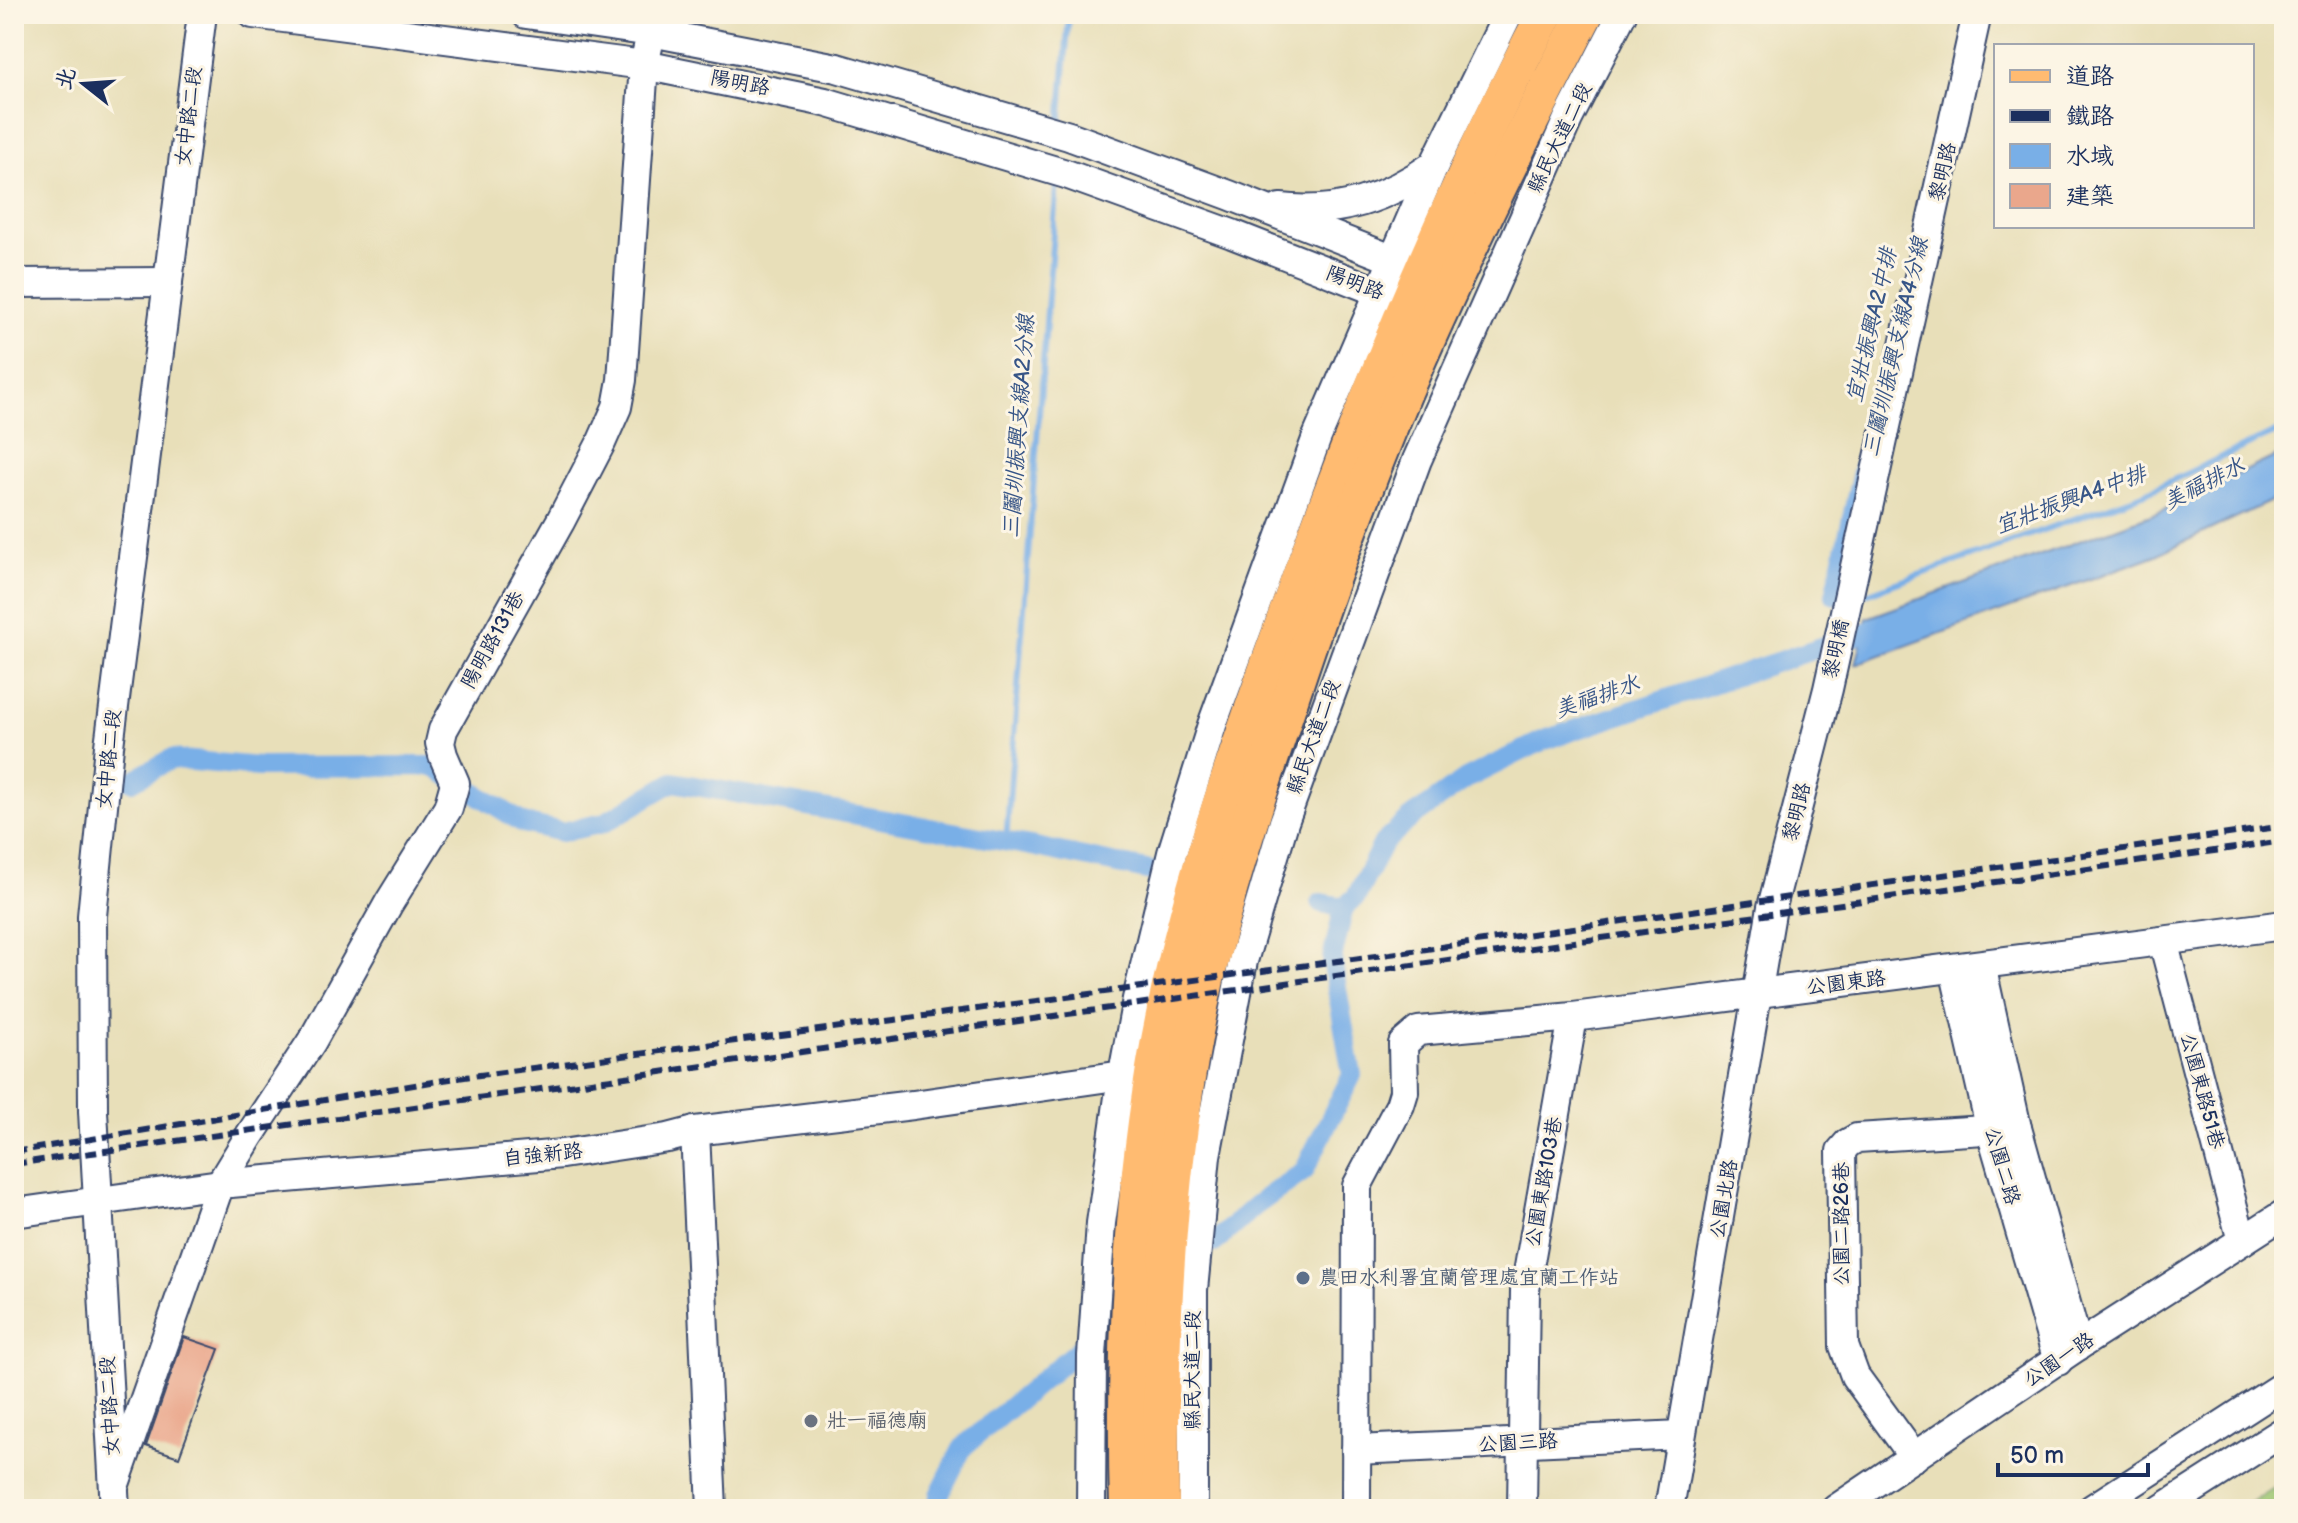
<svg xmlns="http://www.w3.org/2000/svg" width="2298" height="1523" font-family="'Balsamiq Sans','LXGW WenKai TC',sans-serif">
	<rect width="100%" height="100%" fill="#fcf5e5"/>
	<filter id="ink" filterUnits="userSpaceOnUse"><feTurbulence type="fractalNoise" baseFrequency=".0125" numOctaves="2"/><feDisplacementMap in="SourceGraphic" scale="16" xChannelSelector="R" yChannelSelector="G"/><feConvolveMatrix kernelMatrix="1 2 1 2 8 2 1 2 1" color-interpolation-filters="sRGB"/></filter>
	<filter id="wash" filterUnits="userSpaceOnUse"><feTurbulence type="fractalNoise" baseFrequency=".006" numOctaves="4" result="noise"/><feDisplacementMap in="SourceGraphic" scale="32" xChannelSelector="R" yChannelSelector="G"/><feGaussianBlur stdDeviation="1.8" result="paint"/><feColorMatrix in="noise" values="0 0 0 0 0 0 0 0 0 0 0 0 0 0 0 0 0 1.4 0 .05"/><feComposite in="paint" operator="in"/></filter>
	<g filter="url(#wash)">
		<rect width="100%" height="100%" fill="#e8dfb9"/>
		<polygon fill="#9ec672" stroke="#5c7a68" stroke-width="2" points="2284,1482 2284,1509 2241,1509"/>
		<polygon fill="#79afe7" stroke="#4a6fa2" stroke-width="2" points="2284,452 2284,495 2154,556 1856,664 1867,618 2162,511"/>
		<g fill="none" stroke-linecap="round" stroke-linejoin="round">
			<g stroke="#79afe7" stroke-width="6">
				<polyline points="1060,126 1069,14"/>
				<polyline points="1866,594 2143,494 2284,428"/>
				<polyline points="1006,841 1057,181"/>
			</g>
			<g stroke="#79afe7" stroke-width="20">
				<polyline points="1835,595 1872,427"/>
				<polyline points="132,781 171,759 259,767 433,766 523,823 562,832 604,823 673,782 1031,846 1156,872"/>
				<polyline points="1321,903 1344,907"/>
				<polyline points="1214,1243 1255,1206 1304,1171 1352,1075 1332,959 1344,907 1356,897 1383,843 1411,818 1466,779 1542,741 1887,625"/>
				<polyline points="938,1509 939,1495 963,1447 1079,1349"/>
			</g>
		</g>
		<g id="blocks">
			<polygon fill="#eaa78c" points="184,1337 219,1349 179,1457 146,1446"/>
		</g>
	</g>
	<g filter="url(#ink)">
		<use href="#blocks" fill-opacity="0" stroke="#3a496c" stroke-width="2"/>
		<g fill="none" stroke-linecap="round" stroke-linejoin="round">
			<g stroke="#3a496c" stroke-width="32">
				<g id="minor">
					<polyline points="253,14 644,65 825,102 1066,174 1232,234 1397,299"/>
					<polyline points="526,14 651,32 837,68 1069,136 1229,195 1412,267"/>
					<path d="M1280 208C1339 215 1387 198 1434 165"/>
					<polyline points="14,283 168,282"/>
					<polyline points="2163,941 2242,1241"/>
					<polyline points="1981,965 2017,1128 2078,1346"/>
					<polyline points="1954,969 1991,1131 2058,1361"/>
					<polyline points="695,1131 913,1105 1123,1075"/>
					<polyline points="14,1213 220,1184 562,1154 668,1138 695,1131 712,1509"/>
					<polyline points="1356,1450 1681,1435"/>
					<polyline points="1914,1457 1855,1376 1844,1346 1841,1151 1848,1143 1857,1138 2017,1128"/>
					<polyline points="115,1484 220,1184 250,1135 312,1041 389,903 448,808 455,783 443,755 440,743 443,730 560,522 601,443 617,407 622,380 644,65 648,47"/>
					<polyline points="115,1509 93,1111 92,916 109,746 202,14"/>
					<polyline points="1091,1509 1092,1356 1101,1223 1120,1090 1137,999 1172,853 1212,725 1317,437 1434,165 1508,14"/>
					<polyline points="1193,1509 1193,1290 1206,1156 1243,961 1284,822 1417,460 1568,119 1622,14"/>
					<polyline points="1356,1509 1357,1186 1400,1105 1404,1092 1403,1044 1418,1031 1573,1017 2284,925"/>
					<polyline points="1522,1509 1525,1290 1573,1017"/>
					<polyline points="1669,1509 1772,907 1828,689 1977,14"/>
					<polyline points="1836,1509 2078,1346 2284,1214"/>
					<polyline points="2092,1509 2284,1385"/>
					<polyline points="2162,1509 2284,1431"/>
				</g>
			</g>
			<g stroke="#3a496c" stroke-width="40">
				<g id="major">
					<path d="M1128 1509C1124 1361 1130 1215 1154 1069 1179 917 1229 773 1281 630 1356 418 1441 212 1545 14"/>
					<path d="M1161 1509C1159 1331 1167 1149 1207 975 1226 893 1252 813 1279 733 1320 606 1366 477 1420 355 1471 240 1527 126 1585 14"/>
				</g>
			</g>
			<use href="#minor" stroke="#fff" stroke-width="28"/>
			<use href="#major" stroke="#ffbb71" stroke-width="36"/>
			<g stroke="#1b2f5e" stroke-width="6" stroke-dasharray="12 6" stroke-linecap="butt">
				<polyline points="14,1152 450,1079 1413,951 2284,826"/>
				<polyline points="14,1164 2284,841"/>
			</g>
		</g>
	</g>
	<circle fill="#5c6f8a" stroke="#fcf5e5" stroke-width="3" cx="1303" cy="1278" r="8"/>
	<circle fill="#6b7280" stroke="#fcf5e5" stroke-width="3" cx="811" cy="1421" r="8"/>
	<g text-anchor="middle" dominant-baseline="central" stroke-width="6" stroke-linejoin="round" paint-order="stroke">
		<g font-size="20" fill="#1b2f5e" stroke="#fcf5e5">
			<text transform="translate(740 83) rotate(11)">陽明路</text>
			<text transform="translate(189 116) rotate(-83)">女中路二段</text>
			<text transform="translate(1560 138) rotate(-64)">縣民大道二段</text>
			<text transform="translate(1943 172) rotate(-77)">黎明路</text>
			<text transform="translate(1355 283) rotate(21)">陽明路</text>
			<text transform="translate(493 640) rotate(-61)">陽明路131巷</text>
			<text transform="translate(1836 649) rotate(-78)">黎明橋</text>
			<text transform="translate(1314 737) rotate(-70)">縣民大道二段</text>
			<text transform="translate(109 759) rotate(-84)">女中路二段</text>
			<text transform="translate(1797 812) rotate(-76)">黎明路</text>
			<text transform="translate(1846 983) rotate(-7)">公園東路</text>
			<text transform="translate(2202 1091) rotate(75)">公園東路51巷</text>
			<text transform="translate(543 1155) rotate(-6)">自強新路</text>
			<text transform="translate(2002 1166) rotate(74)">公園二路</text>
			<text transform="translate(1544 1182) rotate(-80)">公園東路103巷</text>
			<text transform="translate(1724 1199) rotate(-80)">公園北路</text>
			<text transform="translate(1842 1224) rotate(-90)">公園二路26巷</text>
			<text transform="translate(2059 1360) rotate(-34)">公園一路</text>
			<text transform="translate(1193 1370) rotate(-90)">縣民大道二段</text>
			<text transform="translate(110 1406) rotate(-93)">女中路二段</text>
			<text transform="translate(1518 1443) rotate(-3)">公園三路</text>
		</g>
		<g font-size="20" fill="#4e5e75" stroke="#fcf5e5" text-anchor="start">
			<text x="1319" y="1278">農田水利署宜蘭管理處宜蘭工作站</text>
		</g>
		<g font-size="20" fill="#5b616d" stroke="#fcf5e5" text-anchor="start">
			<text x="827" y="1421">壯一福德廟</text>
		</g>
		<g font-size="22" font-style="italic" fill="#375587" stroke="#fcf5e5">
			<text transform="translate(1872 325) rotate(-77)">宜壯振興A2中排</text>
			<text transform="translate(1896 347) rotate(-77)">三鬮圳振興支線A4分線</text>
			<text transform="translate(1019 426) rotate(-86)">三鬮圳振興支線A2分線</text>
			<text transform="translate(2204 484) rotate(-27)">美福排水</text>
			<text transform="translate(2071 500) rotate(-20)">宜壯振興A4中排</text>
			<text transform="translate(1597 697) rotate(-19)">美福排水</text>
		</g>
	</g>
	<rect width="2298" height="1523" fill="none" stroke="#fcf5e5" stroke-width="48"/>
	<rect x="1994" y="44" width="260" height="184" fill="#fcf5e5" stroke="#a2a6af" stroke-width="2"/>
	<rect x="2010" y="70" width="40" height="12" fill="#ffbb71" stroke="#a2a6af" stroke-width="2"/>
	<text x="2066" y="84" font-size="24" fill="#1b2f5e">道路</text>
	<rect x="2010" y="110" width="40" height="12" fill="#1b2f5e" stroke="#a2a6af" stroke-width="2"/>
	<text x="2066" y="124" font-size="24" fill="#1b2f5e">鐵路</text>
	<rect x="2010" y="144" width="40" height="24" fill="#79afe7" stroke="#a2a6af" stroke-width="2"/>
	<text x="2066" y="164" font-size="24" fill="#1b2f5e">水域</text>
	<rect x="2010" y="184" width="40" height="24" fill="#eaa78c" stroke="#a2a6af" stroke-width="2"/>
	<text x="2066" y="204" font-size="24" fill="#1b2f5e">建築</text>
	<g transform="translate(84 84) rotate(287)" stroke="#fcf5e5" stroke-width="6" paint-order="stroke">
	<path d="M0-6L14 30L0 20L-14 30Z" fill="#1b2f5e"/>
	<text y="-12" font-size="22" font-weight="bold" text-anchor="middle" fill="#1b2f5e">北</text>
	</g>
	<path d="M1998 1463v12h150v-12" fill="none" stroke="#1b2f5e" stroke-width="4"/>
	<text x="2010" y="1463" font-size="24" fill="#1b2f5e" stroke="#fcf5e5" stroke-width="6" paint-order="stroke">50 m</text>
</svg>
